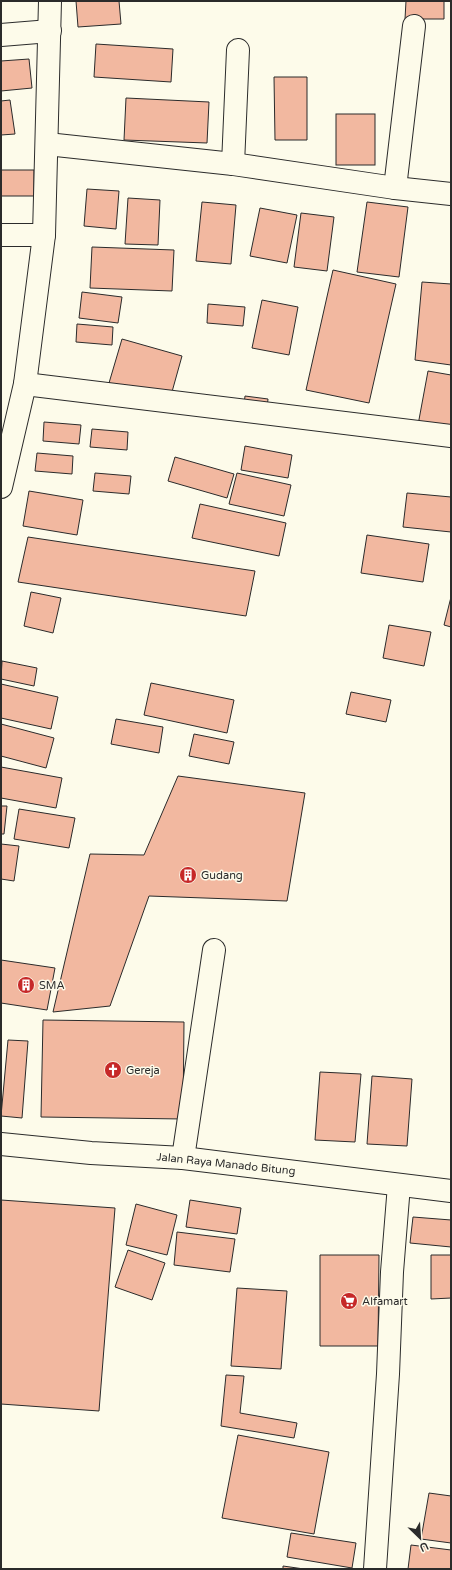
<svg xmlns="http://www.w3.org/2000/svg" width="452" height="1570" font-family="'Varela Round',sans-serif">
	<rect width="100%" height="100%" fill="#fdfbea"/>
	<g fill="#f2b8a0" stroke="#2b2b2b">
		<polygon points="76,1 119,1 121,24 78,27"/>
		<polygon points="406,1 444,1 444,19 405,19"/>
		<polygon points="96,44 173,49 171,82 94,77"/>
		<polygon points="29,59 32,88 1,91 1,61"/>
		<polygon points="274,77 307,77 307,140 275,140"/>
		<polygon points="126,98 209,102 207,143 124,140"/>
		<polygon points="10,100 15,134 1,135 1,101"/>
		<rect x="336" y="114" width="39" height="51"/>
		<rect x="1" y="170" width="33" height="26"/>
		<polygon points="87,189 119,191 116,229 84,226"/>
		<polygon points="128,198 160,200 158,245 125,244"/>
		<polygon points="202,202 236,205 231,264 196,261"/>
		<polygon points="367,202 408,207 399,277 357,272"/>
		<polygon points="260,208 297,215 287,263 250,256"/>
		<polygon points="301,213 334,217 327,271 294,267"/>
		<polygon points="92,247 174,250 172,291 90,288"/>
		<polygon points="333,270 396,284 369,403 306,390"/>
		<polygon points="422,282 451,284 451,365 415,360"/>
		<polygon points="82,292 122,297 118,323 79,318"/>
		<polygon points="262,300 298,307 289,355 252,348"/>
		<polygon points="208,304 245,307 243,326 207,323"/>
		<polygon points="77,324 113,327 112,345 76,342"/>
		<polygon points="122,339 182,356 170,399 109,383"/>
		<polygon points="428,371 451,375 451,431 418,425"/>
		<polygon points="245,396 268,399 267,408 244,405"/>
		<polygon points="44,422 81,425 79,444 43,441"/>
		<polygon points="92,429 128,432 127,450 90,447"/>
		<polygon points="245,446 292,455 288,478 241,470"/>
		<polygon points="37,453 73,456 72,474 35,471"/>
		<polygon points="175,457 234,474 227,498 168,481"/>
		<polygon points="95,473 131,476 129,494 93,491"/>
		<polygon points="237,473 291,485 284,516 229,504"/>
		<polygon points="29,491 83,500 77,535 23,526"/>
		<polygon points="407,493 451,497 451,532 403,527"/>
		<polygon points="200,504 286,523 279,556 192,538"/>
		<polygon points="367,535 429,544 423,582 361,573"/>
		<polygon points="28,537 255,571 246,616 18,582"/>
		<polygon points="31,592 61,598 53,633 24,626"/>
		<polygon points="451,597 451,627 444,625"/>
		<polygon points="389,625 431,632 424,666 383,658"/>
		<polygon points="2,661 37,668 34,686 1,679"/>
		<polygon points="151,683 234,700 227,733 144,715"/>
		<polygon points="1,684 58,697 51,729 1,718"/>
		<polygon points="351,692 391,700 386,722 346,714"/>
		<polygon points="116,719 163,727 159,753 111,744"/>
		<polygon points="1,724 54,738 46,768 1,756"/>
		<polygon points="194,734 234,742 229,764 189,756"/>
		<polygon points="1,767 62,778 56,808 1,798"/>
		<polygon points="178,776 305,793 287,901 149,896 110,1006 53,1012 90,854 144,855"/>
		<polygon points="1,806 7,806 4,834 1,834"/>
		<polygon points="19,809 75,818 69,848 14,839"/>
		<polygon points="1,844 19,846 14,881 1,879"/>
		<polygon points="1,960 55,968 47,1010 1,1003"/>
		<polygon points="43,1020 184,1022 183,1119 41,1117"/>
		<polygon points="8,1040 28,1041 22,1118 1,1116"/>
		<polygon points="320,1072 361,1074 355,1142 315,1140"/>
		<polygon points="372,1076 412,1079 407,1146 367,1144"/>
		<polygon points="1,1200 115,1208 99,1411 1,1404"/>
		<polygon points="190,1200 241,1208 237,1234 186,1227"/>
		<polygon points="136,1204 177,1215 167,1255 126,1245"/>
		<polygon points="413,1217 451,1220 451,1247 410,1243"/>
		<polygon points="177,1232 235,1239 230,1272 174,1265"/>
		<polygon points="128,1250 165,1263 152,1300 115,1287"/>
		<polygon points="320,1255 379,1255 378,1346 320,1346"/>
		<polygon points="431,1255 451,1255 451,1298 431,1299"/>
		<polygon points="237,1288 287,1291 281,1369 231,1366"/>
		<polygon points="226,1375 244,1376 240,1413 297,1423 294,1438 221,1426"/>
		<polygon points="238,1435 329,1452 314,1534 222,1518"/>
		<polygon points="429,1493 451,1496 451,1543 421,1539"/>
		<polygon points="291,1533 356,1543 352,1568 287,1557"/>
		<polygon points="411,1545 451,1550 451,1569 408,1569"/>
		<polygon points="283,1566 304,1569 283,1569"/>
	</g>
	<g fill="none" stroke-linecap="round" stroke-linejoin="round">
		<g stroke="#2b2b2b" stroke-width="24">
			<g id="street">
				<polyline points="1,35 50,31"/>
				<polyline points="47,144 233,164 395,188 451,194"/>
				<polyline points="233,164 238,50"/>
				<polyline points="395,188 414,26"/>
				<polyline points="1,235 44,235"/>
				<polyline points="25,384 451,436"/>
				<polyline points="1,487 25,384 44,235 50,1"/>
				<polyline points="183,1158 214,950"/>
			</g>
		</g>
		<g stroke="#2b2b2b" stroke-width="24">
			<polyline id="secondary" points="375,1569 388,1374 392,1272 399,1185"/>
		</g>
		<g stroke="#2b2b2b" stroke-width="24">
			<polyline id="highway" points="1,1144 91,1153 183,1158 451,1191"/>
		</g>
		<use href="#street" stroke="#fdfbea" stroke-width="22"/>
		<use href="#secondary" stroke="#fdfbea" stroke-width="22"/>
		<use href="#highway" stroke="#fdfbea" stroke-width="22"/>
	</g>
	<defs>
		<g id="building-disc" transform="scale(0.9)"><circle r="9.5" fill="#c62828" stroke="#fdfbea"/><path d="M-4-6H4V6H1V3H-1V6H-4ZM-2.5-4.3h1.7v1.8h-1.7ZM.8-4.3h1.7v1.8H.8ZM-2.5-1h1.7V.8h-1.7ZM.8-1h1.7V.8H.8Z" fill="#fff"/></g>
		<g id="church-disc" transform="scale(0.9)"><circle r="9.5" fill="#c62828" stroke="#fdfbea"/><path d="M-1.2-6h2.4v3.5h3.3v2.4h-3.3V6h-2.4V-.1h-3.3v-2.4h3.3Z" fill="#fff"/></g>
		<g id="supermarket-disc" transform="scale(0.9)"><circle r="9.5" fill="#c62828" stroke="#fdfbea"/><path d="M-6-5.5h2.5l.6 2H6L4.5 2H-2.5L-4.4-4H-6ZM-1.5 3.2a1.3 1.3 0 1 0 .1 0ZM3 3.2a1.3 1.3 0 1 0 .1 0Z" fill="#fff"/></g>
	</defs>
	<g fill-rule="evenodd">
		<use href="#building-disc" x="188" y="875"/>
		<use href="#building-disc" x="26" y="985"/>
		<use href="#church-disc" x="113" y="1070"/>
		<use href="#supermarket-disc" x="349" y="1301"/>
	</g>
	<g text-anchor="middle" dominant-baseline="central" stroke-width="3" stroke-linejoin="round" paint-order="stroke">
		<g font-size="11" fill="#2b2b2b" stroke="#fdfbea" text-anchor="start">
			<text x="201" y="875">Gudang</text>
			<text x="39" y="985">SMA</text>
			<text x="126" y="1070">Gereja</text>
			<text x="362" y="1301">Alfamart</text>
		</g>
		<g font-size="11" fill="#2b2b2b" stroke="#fdfbea">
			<text transform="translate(226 1164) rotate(6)">Jalan Raya Manado Bitung</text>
		</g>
	</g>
	<rect width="452" height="1570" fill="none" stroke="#2b2b2b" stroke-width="4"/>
	<g transform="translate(420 1538) rotate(155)" stroke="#fdfbea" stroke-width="3" paint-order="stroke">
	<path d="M0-3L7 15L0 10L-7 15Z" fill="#2b2b2b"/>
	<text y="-6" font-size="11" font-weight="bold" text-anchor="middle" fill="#2b2b2b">U</text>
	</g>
</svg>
